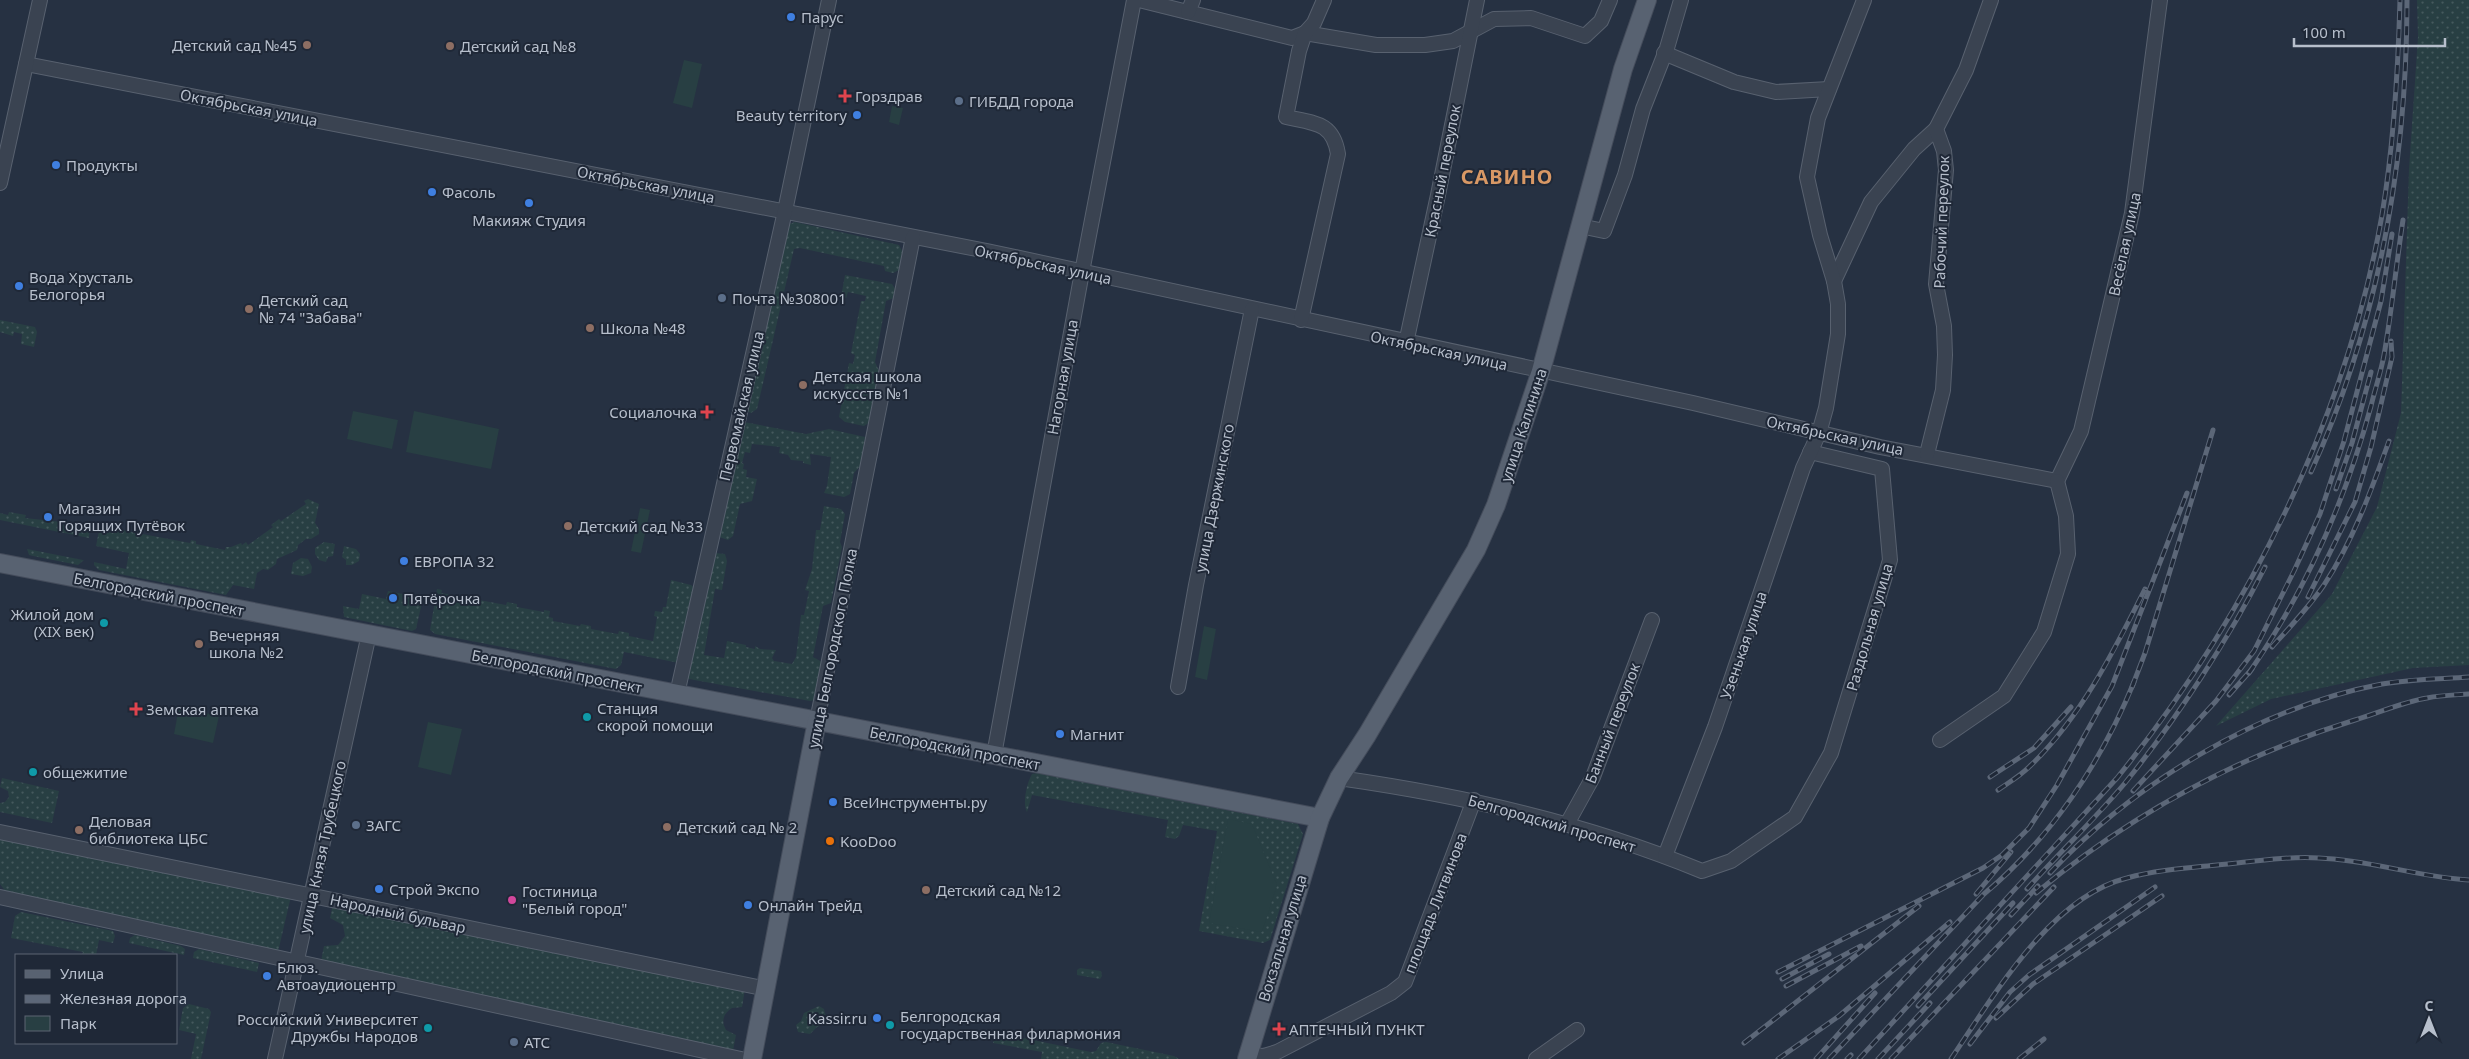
<svg xmlns="http://www.w3.org/2000/svg" width="2469" height="1059" font-family="'Noto Sans',sans-serif">
	<defs>
		<pattern id="grass-dots" width="8" height="8" patternUnits="userSpaceOnUse" patternTransform="scale(1.25)"><rect width="8" height="8" fill="#283f43"/><path d="M2 2h.1M6 6h.1" fill="none" stroke="#45595d" stroke-width="1.8" stroke-linecap="round"/></pattern>
	</defs>
	<rect width="100%" height="100%" fill="#263142"/>
	<g fill="url(#grass-dots)">
		<polygon points="2417,0 2469,0 2469,665 2413,668 2271,699 2216,726 2332,594 2377,507 2401,413 2409,169 2418,37"/>
		<polygon points="795,222 899,245 903,253 899,270 893,273 885,271 884,266 800,248 794,249 757,409 751,413 747,411 789,224"/>
		<polygon points="845,275 892,284 896,290 894,298 886,301 875,362 879,371 870,422 864,426 845,422 839,417 849,363 853,364 855,355 851,353 861,301 865,301 866,296 848,292 846,298 841,297"/>
		<polygon points="0,320 35,327 37,332 34,347 21,344 22,334 14,332 13,336 0,332"/>
		<polygon points="744,422 806,434 829,429 865,437 862,464 854,473 850,494 844,497 824,493 827,486 831,457 810,454 811,465 803,463 803,461 791,460 788,455 779,453 780,447 752,444 750,453 745,452 742,463 744,464 743,469 747,470 746,477 757,479 752,501 740,504 733,536 728,540 719,537"/>
		<polygon points="308,499 319,504 315,523 319,529 319,534 311,539 306,539 298,545 297,550 277,559 276,564 268,570 263,569 257,573 254,589 233,585 226,595 99,570 94,565 94,562 126,569 129,553 96,546 100,526 190,543 191,540 196,541 196,544 225,550 226,547 231,547 241,543 242,545 246,542 248,545 273,527 271,525 279,519 281,521 306,504 304,501"/>
		<polygon points="824,506 841,509 845,514 840,542 842,547 831,603 823,606 813,657 822,662 815,700 810,701 689,679 688,678 715,553 725,554 727,561 722,590 715,589 704,655 724,658 727,641 746,645 746,647 755,649 755,646 760,649 776,650 772,658 774,661 792,664 796,657 801,615 804,615 809,591 805,590 812,569 816,530 820,530"/>
		<polygon points="9,512 26,515 25,518 62,522 62,525 81,528 82,526 90,527 89,538 0,520 0,513 8,515"/>
		<polygon points="324,542 335,544 333,556 328,557 326,562 319,560 315,554 315,548"/>
		<polygon points="344,546 356,549 360,554 359,561 352,565 346,565 346,560 342,557"/>
		<polygon points="27,549 83,560 84,560 78,565 33,556 29,555"/>
		<polygon points="301,558 308,559 312,567 311,573 303,576 291,574 293,563"/>
		<polygon points="671,580 691,585 695,588 679,663 624,652 621,665 616,669 435,634 430,630 437,589 442,590 441,593 468,598 469,595 479,597 479,600 506,605 507,602 517,604 517,607 544,612 544,610 550,611 549,617 553,618 553,621 580,626 581,624 591,626 591,629 618,634 619,631 629,633 629,636 653,641 657,617 654,616 655,611 662,612 663,607 666,607"/>
		<polygon points="388,591 423,598 416,629 412,631 344,617 343,606 359,609 362,594 386,599"/>
		<path d="M1037 773 1298 824 1303 834 1270 940 1263 943 1199 931 1217 831 1183 825 1179 836 1175 839 1165 837 1168 820 1032 795 1027 812C1022 804 1027 782 1032 774Z"/>
		<polygon points="2,778 59,791 52,823 0,812 0,803 5,802 9,797 8,791 0,787"/>
		<polygon points="0,833 292,892 277,956 11,899 0,884"/>
		<path d="M333 904 745 989 742 1007 732 1008C723 1014 721 1021 726 1030L736 1035 732 1056 320 966 324 946 338 945 345 936 343 925 330 918Z"/>
		<polygon points="21,912 113,931 115,936 113,943 99,940 96,955 82,955 83,952 11,938 15,916"/>
		<polygon points="135,935 181,946 185,949 184,955 129,943 130,938"/>
		<polygon points="199,949 259,963 257,972 193,958 194,952"/>
		<polygon points="1080,968 1101,971 1102,976 1100,979 1077,975 1077,970"/>
		<polygon points="189,1004 209,1009 211,1012 201,1059 191,1059 196,1034 179,1030 183,1008"/>
		<polygon points="819,1006 824,1009 827,1022 817,1027 810,1034 798,1032 796,1025 801,1021 804,1013"/>
		<polygon points="999,1033 1091,1052 1096,1051 1101,1043 1106,1042 1174,1056 1179,1059 1041,1059 1042,1052 993,1043 995,1036"/>
	</g>
	<g fill="#283f43">
		<polygon points="684,60 702,64 692,108 673,103"/>
		<polygon points="892,106 903,108 899,125 889,122"/>
		<polygon points="353,411 398,420 392,449 347,439"/>
		<polygon points="414,411 499,429 491,469 406,452"/>
		<polygon points="640,508 650,510 641,553 631,551"/>
		<polygon points="1204,626 1216,629 1207,680 1195,677"/>
		<polygon points="179,707 219,716 213,743 174,734"/>
		<polygon points="428,722 462,729 451,775 418,767"/>
		<polygon points="1228,819 1252,824 1277,885 1262,932 1209,923"/>
	</g>
	<g fill="none" stroke-linecap="round" stroke-linejoin="round">
		<g stroke="#58616f" stroke-width="16">
			<g id="minor">
				<polyline points="1139,0 1292,38 1305,33 1376,45 1425,45 1453,41 1494,19 1531,18 1585,36 1601,21 1610,0"/>
				<polyline points="1188,12 1193,0"/>
				<polyline points="1664,53 1734,82 1776,92 1829,89"/>
				<polyline points="26,64 987,251 1693,403 1880,447 2057,481"/>
				<polyline points="0,183 40,0"/>
				<polyline points="1580,226 1604,231 1625,175 1643,109 1667,48 1681,0"/>
				<polyline points="1834,281 1871,202 1914,149 1936,129"/>
				<path d="M1301 320 1338 154C1333 122 1314 123 1286 117L1299 51 1305 33 1314 23 1324 0"/>
				<polyline points="1406,343 1438,195 1477,0"/>
				<polyline points="1927,454 1943,390 1945,355 1944,326 1936,284 1946,170 1944,151 1936,129 1966,70 1991,0"/>
				<polyline points="2057,481 2081,431 2132,213 2160,0"/>
				<polyline points="1178,687 1196,585 1252,309"/>
				<polyline points="677,694 785,211 829,0"/>
				<polyline points="817,721 913,237"/>
				<polyline points="1940,740 2004,696 2044,632 2068,554 2066,516 2057,481"/>
				<polyline points="994,755 1082,272 1134,0"/>
				<path d="M1339 778C1465 796 1585 823 1702 871L1731 861 1795 817 1831 753 1890 560 1882 469 1810 452"/>
				<polyline points="1567,824 1593,777 1652,620"/>
				<polyline points="0,832 767,989"/>
				<polyline points="1665,856 1715,727 1803,468 1819,433 1826,408 1838,334 1838,304 1834,281 1820,235 1807,177 1818,118 1864,0"/>
				<polyline points="0,897 741,1059"/>
				<polyline points="1248,1055 1264,1056 1277,1052 1391,993 1405,982 1474,800"/>
				<polyline points="275,1059 369,634"/>
				<polyline points="1536,1059 1577,1030"/>
			</g>
		</g>
		<g stroke="#444c5b" stroke-width="20">
			<g id="major">
				<polyline points="0,563 1320,818"/>
				<polyline points="752,1059 817,721"/>
				<polyline points="1247,1059 1320,818 1339,778 1367,735 1476,550 1496,505 1541,371 1623,69 1647,0"/>
			</g>
		</g>
		<use href="#minor" stroke="#3a4351" stroke-width="14"/>
		<use href="#major" stroke="#586271" stroke-width="18"/>
		<g stroke="#5c6778" stroke-width="5">
			<g id="rail">
				<path d="M2311 472C2378 324 2407 162 2407 0"/>
				<polyline points="2336,489 2352,443 2371,372"/>
				<polyline points="2308,597 2355,502 2371,447 2392,357 2391,341"/>
				<path d="M2272 647C2290 627 2309 607 2324 585 2353 541 2371 491 2389 441"/>
				<path d="M2249 673C2305 592 2345 502 2371 406 2375 389 2381 372 2384 355 2392 310 2396 265 2403 220"/>
				<polyline points="2132,687 2145,653 2213,430"/>
				<polyline points="2229,695 2252,669"/>
				<polyline points="1990,777 2034,748 2071,707"/>
				<path d="M1998 790C2008 783 2020 776 2029 767 2080 719 2114 651 2145 589"/>
				<polyline points="2133,791 2216,701 2254,651 2294,571 2320,514 2344,441 2381,301 2392,234"/>
				<path d="M2050 873C2134 783 2260 707 2382 684 2410 679 2440 679 2469 677"/>
				<path d="M2027 889C2059 853 2094 820 2125 783 2176 720 2229 639 2265 567"/>
				<path d="M2036 893C2130 815 2238 756 2355 720 2378 713 2403 702 2427 698 2441 695 2455 695 2469 694"/>
				<polyline points="1976,894 2011,852"/>
				<polyline points="2011,915 2038,886"/>
				<polyline points="1778,972 1983,868 2002,855 2029,828 2057,785 2112,686 2187,493"/>
				<polyline points="1782,979 1829,954"/>
				<polyline points="1786,986 1861,946"/>
				<polyline points="1918,1006 2013,903"/>
				<polyline points="1996,1018 2033,984 2162,896"/>
				<polyline points="1744,1043 1919,906"/>
				<polyline points="1970,1044 2010,992 2029,975 2155,887"/>
				<polyline points="1778,1059 1839,1016 1950,922"/>
				<polyline points="1816,1059 1875,993"/>
				<path d="M1829 1059 1984 894C2051 838 2101 763 2134 682"/>
				<polyline points="1847,1059 1851,1055"/>
				<path d="M1859 1059 2117 778C2247 617 2346 420 2382 215 2394 144 2398 72 2400 0"/>
				<polyline points="1878,1059 1930,1003"/>
				<polyline points="1891,1059 2054,887"/>
				<path d="M1951 1059C1993 997 2050 897 2127 878 2156 870 2187 868 2217 865 2250 862 2285 856 2319 858 2370 860 2418 877 2469 880"/>
				<polyline points="2019,1059 2044,1039"/>
			</g>
		</g>
		<use href="#rail" stroke="#1f2837" stroke-width="3" stroke-dasharray="9" stroke-linecap="butt"/>
	</g>
	<g fill="#3f7fe0" stroke="#1f2837" stroke-width="2">
		<circle cx="791" cy="17" r="5"/>
		<circle cx="857" cy="115" r="5"/>
		<circle cx="56" cy="165" r="5"/>
		<circle cx="432" cy="192" r="5"/>
		<circle cx="529" cy="203" r="5"/>
		<circle cx="19" cy="286" r="5"/>
		<circle cx="48" cy="517" r="5"/>
		<circle cx="404" cy="561" r="5"/>
		<circle cx="393" cy="598" r="5"/>
		<circle cx="1060" cy="734" r="5"/>
		<circle cx="833" cy="802" r="5"/>
		<circle cx="379" cy="889" r="5"/>
		<circle cx="748" cy="905" r="5"/>
		<circle cx="267" cy="976" r="5"/>
		<circle cx="877" cy="1018" r="5"/>
	</g>
	<g fill="#8d6e63" stroke="#1f2837" stroke-width="2">
		<circle cx="307" cy="45" r="5"/>
		<circle cx="450" cy="46" r="5"/>
		<circle cx="249" cy="309" r="5"/>
		<circle cx="590" cy="328" r="5"/>
		<circle cx="803" cy="385" r="5"/>
		<circle cx="568" cy="526" r="5"/>
		<circle cx="199" cy="644" r="5"/>
		<circle cx="667" cy="827" r="5"/>
		<circle cx="79" cy="830" r="5"/>
		<circle cx="926" cy="890" r="5"/>
	</g>
	<g fill="#e0444e" stroke="#1f2837" stroke-width="2">
		<path d="M842.5 88.5h5v5h5v5h-5v5h-5v-5h-5v-5h5z"/>
		<path d="M704.5 404.5h5v5h5v5h-5v5h-5v-5h-5v-5h5z"/>
		<path d="M133.5 701.5h5v5h5v5h-5v5h-5v-5h-5v-5h5z"/>
		<path d="M1276.5 1021.5h5v5h5v5h-5v5h-5v-5h-5v-5h5z"/>
	</g>
	<g fill="#5c6f8a" stroke="#1f2837" stroke-width="2">
		<circle cx="959" cy="101" r="5"/>
		<circle cx="722" cy="298" r="5"/>
		<circle cx="356" cy="825" r="5"/>
		<circle cx="514" cy="1042" r="5"/>
	</g>
	<g fill="#0f9aa8" stroke="#1f2837" stroke-width="2">
		<circle cx="104" cy="623" r="5"/>
		<circle cx="587" cy="717" r="5"/>
		<circle cx="33" cy="772" r="5"/>
		<circle cx="890" cy="1025" r="5"/>
		<circle cx="428" cy="1028" r="5"/>
	</g>
	<circle fill="#e8710a" stroke="#1f2837" stroke-width="2" cx="830" cy="841" r="5"/>
	<circle fill="#d1479c" stroke="#1f2837" stroke-width="2" cx="512" cy="900" r="5"/>
	<g text-anchor="middle" dominant-baseline="central" stroke-width="4" stroke-linejoin="round" paint-order="stroke">
		<g font-size="15" fill="#b7bfcc" stroke="#1f2837" text-anchor="start">
			<text x="801" y="17">Парус</text>
			<text x="297" y="45" text-anchor="end">Детский сад №45</text>
			<text x="460" y="46">Детский сад №8</text>
			<text x="855" y="96">Горздрав</text>
			<text x="969" y="101">ГИБДД города</text>
			<text x="847" y="115" text-anchor="end">Beauty territory</text>
			<text x="66" y="165">Продукты</text>
			<text x="442" y="192">Фасоль</text>
			<text x="529" y="220" text-anchor="middle">Макияж Студия</text>
			<text x="29" y="277">Вода Хрусталь<tspan x="29" dy="17">Белогорья</tspan></text>
			<text x="732" y="298">Почта №308001</text>
			<text x="259" y="300">Детский сад<tspan x="259" dy="17">№ 74 "Забава"</tspan></text>
			<text x="600" y="328">Школа №48</text>
			<text x="813" y="376">Детская школа<tspan x="813" dy="17">искуссств №1</tspan></text>
			<text x="697" y="412" text-anchor="end">Социалочка</text>
			<text x="58" y="508">Магазин<tspan x="58" dy="17">Горящих Путёвок</tspan></text>
			<text x="578" y="526">Детский сад №33</text>
			<text x="414" y="561">ЕВРОПА 32</text>
			<text x="403" y="598">Пятёрочка</text>
			<text x="94" y="614" text-anchor="end">Жилой дом<tspan x="94" dy="17">(XIX век)</tspan></text>
			<text x="209" y="635">Вечерняя<tspan x="209" dy="17">школа №2</tspan></text>
			<text x="597" y="708">Станция<tspan x="597" dy="17">скорой помощи</tspan></text>
			<text x="146" y="709">Земская аптека</text>
			<text x="1070" y="734">Магнит</text>
			<text x="43" y="772">общежитие</text>
			<text x="843" y="802">ВсеИнструменты.ру</text>
			<text x="89" y="821">Деловая<tspan x="89" dy="17">библиотека ЦБС</tspan></text>
			<text x="366" y="825">ЗАГС</text>
			<text x="677" y="827">Детский сад № 2</text>
			<text x="840" y="841">KooDoo</text>
			<text x="389" y="889">Строй Экспо</text>
			<text x="936" y="890">Детский сад №12</text>
			<text x="522" y="891">Гостиница<tspan x="522" dy="17">"Белый город"</tspan></text>
			<text x="758" y="905">Онлайн Трейд</text>
			<text x="277" y="967">Блюз.<tspan x="277" dy="17">Автоаудиоцентр</tspan></text>
			<text x="900" y="1016">Белгородская<tspan x="900" dy="17">государственная филармония</tspan></text>
			<text x="867" y="1018" text-anchor="end">Kassir.ru</text>
			<text x="418" y="1019" text-anchor="end">Российский Университет<tspan x="418" dy="17">Дружбы Народов</tspan></text>
			<text x="1289" y="1029">АПТЕЧНЫЙ ПУНКТ</text>
			<text x="524" y="1042">АТС</text>
		</g>
		<g font-size="15" fill="#b7bfcc" stroke="#1f2837">
			<text transform="translate(249 107) rotate(11)">Октябрьская улица</text>
			<text transform="translate(1442 171) rotate(-79)">Красный переулок</text>
			<text transform="translate(646 184) rotate(11)">Октябрьская улица</text>
			<text transform="translate(1941 222) rotate(-88)">Рабочий переулок</text>
			<text transform="translate(2124 244) rotate(-78)">Весёлая улица</text>
			<text transform="translate(1043 264) rotate(12)">Октябрьская улица</text>
			<text transform="translate(1439 350) rotate(12)">Октябрьская улица</text>
			<text transform="translate(1062 377) rotate(-80)">Нагорная улица</text>
			<text transform="translate(741 406) rotate(-77)">Первомайская улица</text>
			<text transform="translate(1523 425) rotate(-72)">улица Калинина</text>
			<text transform="translate(1835 435) rotate(12)">Октябрьская улица</text>
			<text transform="translate(1214 498) rotate(-79)">улица Дзержинского</text>
			<text transform="translate(159 594) rotate(11)">Белгородский проспект</text>
			<text transform="translate(1869 627) rotate(-74)">Раздольная улица</text>
			<text transform="translate(1743 645) rotate(-71)">Узенькая улица</text>
			<text transform="translate(832 648) rotate(-79)">улица Белгородского Полка</text>
			<text transform="translate(557 671) rotate(11)">Белгородский проспект</text>
			<text transform="translate(1612 723) rotate(-69)">Банный переулок</text>
			<text transform="translate(955 748) rotate(11)">Белгородский проспект</text>
			<text transform="translate(1552 823) rotate(16)">Белгородский проспект</text>
			<text transform="translate(322 847) rotate(-78)">улица Князя Трубецкого</text>
			<text transform="translate(1435 903) rotate(-69)">площадь Литвинова</text>
			<text transform="translate(398 913) rotate(12)">Народный бульвар</text>
			<text transform="translate(1282 938) rotate(-73)">Вокзальная улица</text>
		</g>
		<g font-size="20" font-weight="bold" letter-spacing="1" fill="#d89865" stroke="#1f2837">
			<text x="1507" y="176">САВИНО</text>
		</g>
	</g>
	<rect x="15" y="954" width="162" height="90" fill="#1f2837" stroke="#5c6473"/>
	<rect x="25" y="970" width="25" height="8" fill="#586271" stroke="#5c6473"/>
	<text x="60" y="979" font-size="15" fill="#b7bfcc">Улица</text>
	<rect x="25" y="995" width="25" height="8" fill="#5c6778" stroke="#5c6473"/>
	<text x="60" y="1004" font-size="15" fill="#b7bfcc">Железная дорога</text>
	<rect x="25" y="1016" width="25" height="15" fill="#283f43" stroke="#5c6473"/>
	<text x="60" y="1029" font-size="15" fill="#b7bfcc">Парк</text>
	<g transform="translate(2429 1019)" stroke="#1f2837" stroke-width="4" paint-order="stroke">
	<path d="M0-4L9 19L0 12L-9 19Z" fill="#b7bfcc"/>
	<text y="-8" font-size="14" font-weight="bold" text-anchor="middle" fill="#b7bfcc">С</text>
	</g>
	<path d="M2294 38v8h151v-8" fill="none" stroke="#b7bfcc" stroke-width="2.5"/>
	<text x="2302" y="38" font-size="15" fill="#b7bfcc" stroke="#1f2837" stroke-width="4" paint-order="stroke">100 m</text>
</svg>
